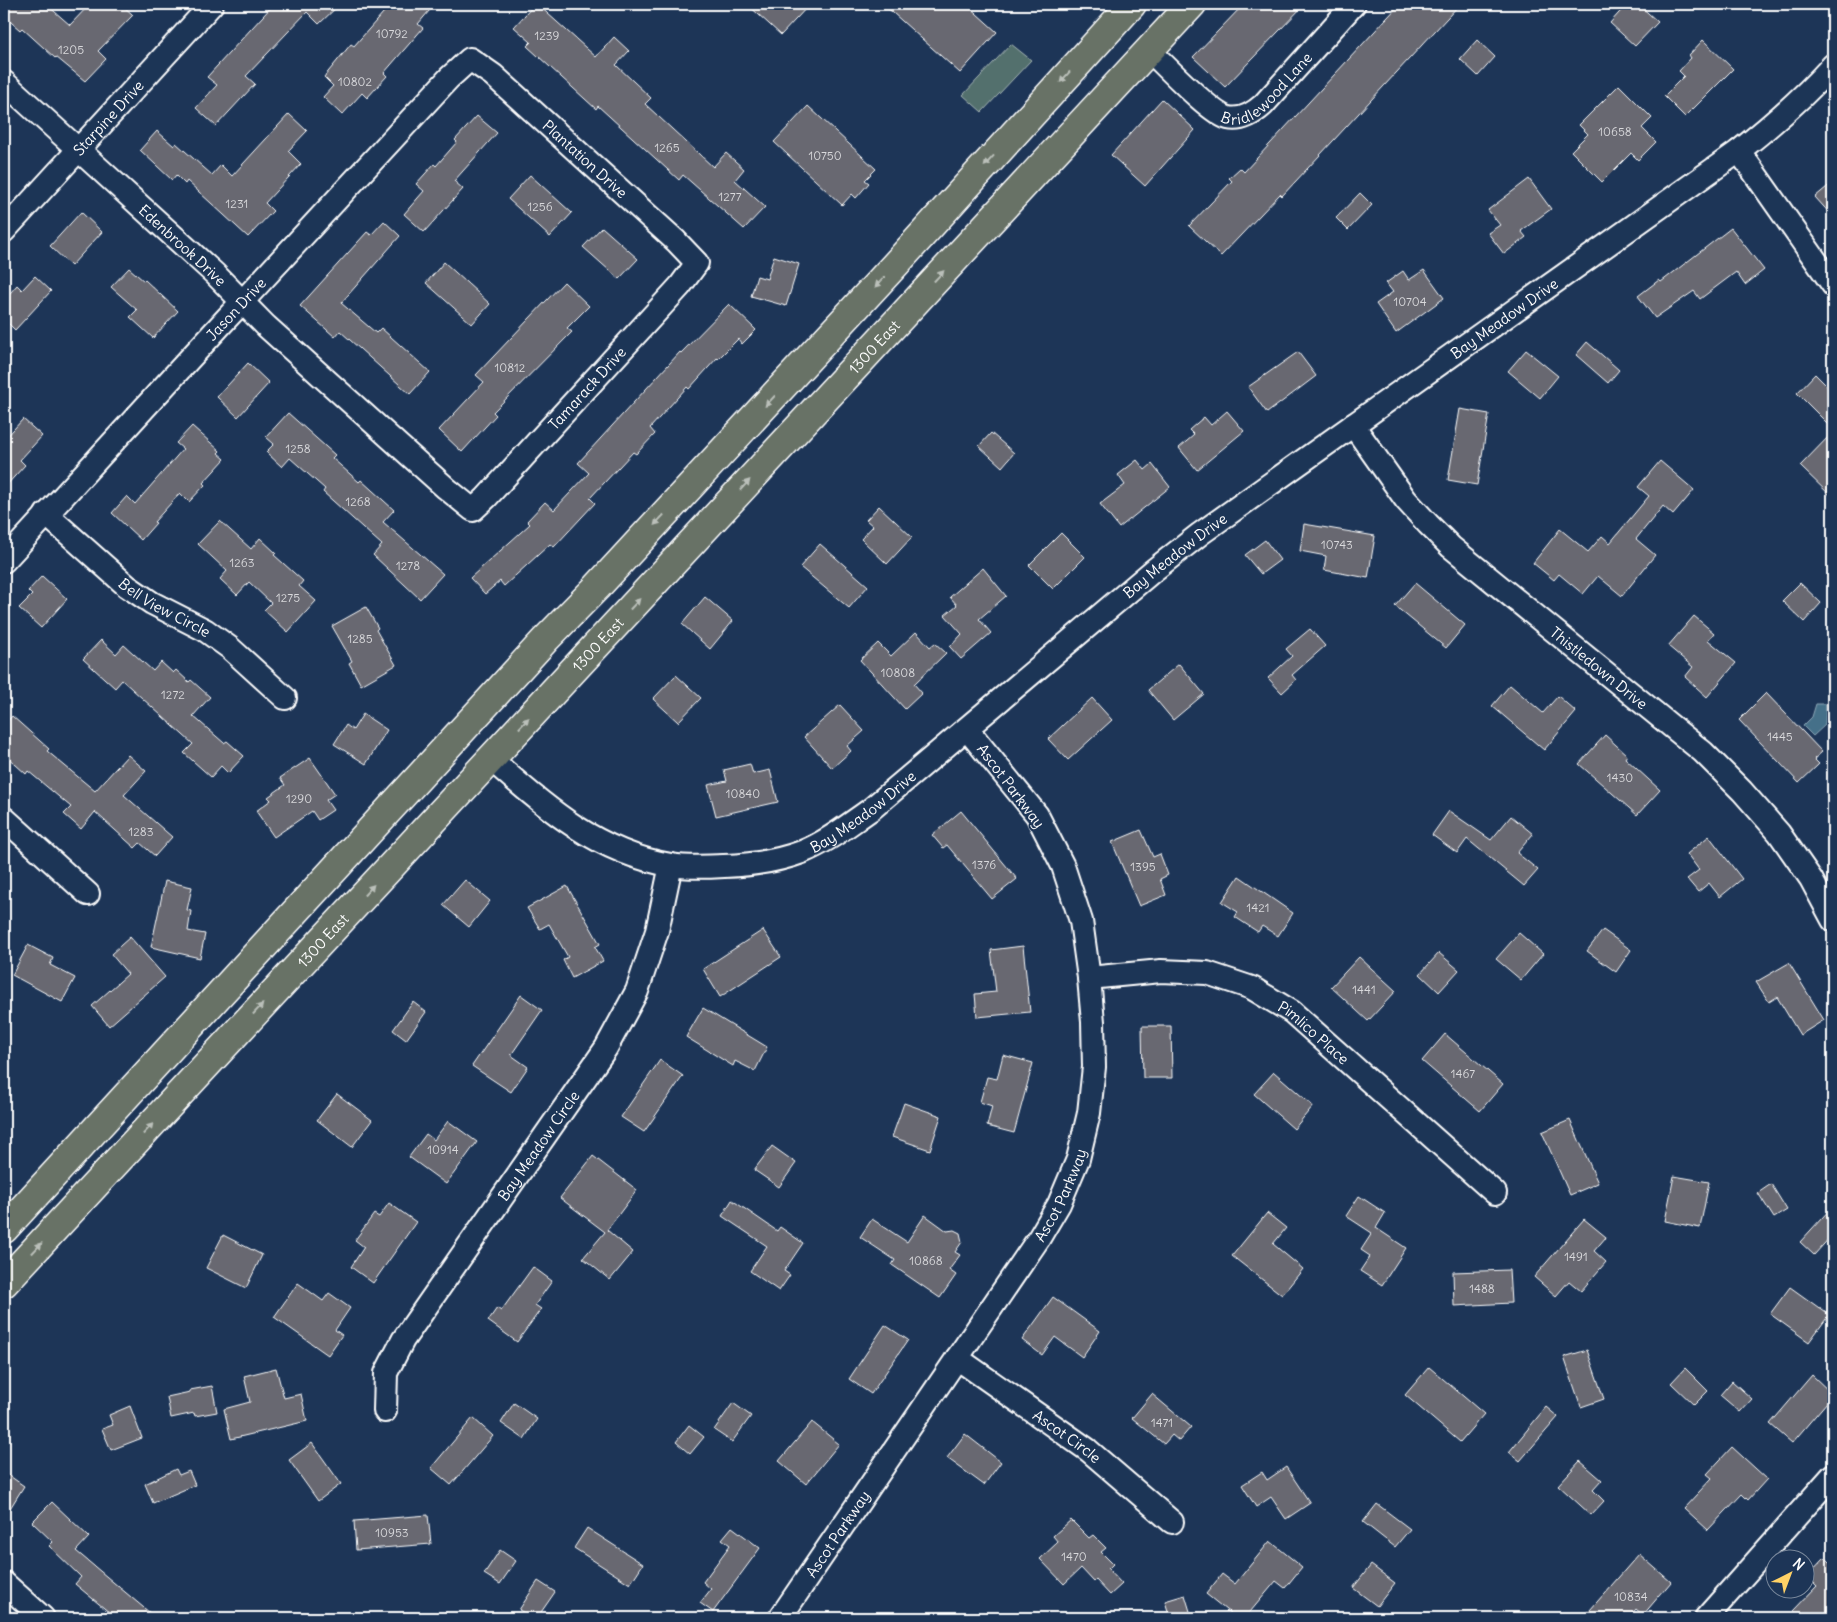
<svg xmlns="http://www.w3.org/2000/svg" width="1837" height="1622" font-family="Delius,sans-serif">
	<rect width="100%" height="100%" fill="#1d3557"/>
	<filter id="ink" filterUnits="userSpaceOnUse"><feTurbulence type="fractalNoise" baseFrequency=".02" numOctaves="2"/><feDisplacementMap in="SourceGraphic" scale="10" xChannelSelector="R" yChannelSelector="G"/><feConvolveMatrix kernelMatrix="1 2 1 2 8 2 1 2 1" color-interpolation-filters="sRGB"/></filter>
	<g filter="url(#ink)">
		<polygon fill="#526f6d" stroke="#a8b7b6" points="1011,44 1031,60 982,112 963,95"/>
		<polygon fill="#446f89" stroke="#8fa9b8" points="1816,704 1826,704 1825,725 1813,736 1803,726 1812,717"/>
		<g fill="#676871" stroke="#fff">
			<polygon points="8,4 46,4 70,25 90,4 121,4 133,15 98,51 106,59 85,81 56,57 55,58 22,28 20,30 4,16 4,9"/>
			<polygon points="274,4 340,4 319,24 307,12 246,76 255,84 216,126 196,108 217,85 207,77"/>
			<polygon points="391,4 435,4 418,24 423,28 384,73 387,76 367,98 362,93 342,115 323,97 333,86 324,77 351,44 354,46"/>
			<polygon points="535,4 537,4 596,57 614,37 629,51 616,65 651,98 645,104 713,167 726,153 744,169 735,180 765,207 744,229 683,175 679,180 598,106 596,109 527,46 531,42 514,27"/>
			<polygon points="747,4 810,4 781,35"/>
			<polygon points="883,4 966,4 997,32 960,73"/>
			<polygon points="1244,4 1305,4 1225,87 1193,57"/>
			<polygon points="1400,4 1460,4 1282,196 1280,194 1221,256 1189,226 1232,181 1229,178 1240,168 1244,172"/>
			<polygon points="1627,4 1638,4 1658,22 1635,46 1610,23"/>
			<polygon points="1477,40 1495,57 1478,76 1460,59"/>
			<polygon points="1703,40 1733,69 1685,117 1664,96 1684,76 1679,71 1691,58 1689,55"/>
			<polygon points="1619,85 1652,118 1642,128 1656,142 1638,160 1631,153 1602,182 1571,151 1588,134 1579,125"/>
			<polygon points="1162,99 1195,130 1145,186 1111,155"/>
			<polygon points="808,106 876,169 865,180 869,183 856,198 852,194 842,205 774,142"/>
			<polygon points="289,114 307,131 288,151 301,164 265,203 273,211 248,237 187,181 185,184 176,175 172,180 140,150 157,131 174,146 176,143 212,175 221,165 232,176"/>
			<polygon points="477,116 497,133 454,181 463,189 424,232 404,214 424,191 416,184 434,164 436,166 457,142 455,140"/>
			<polygon points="530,175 572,213 550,237 508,199"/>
			<polygon points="1529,179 1551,209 1521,231 1526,237 1504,254 1488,233 1500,225 1488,210"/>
			<polygon points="1833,182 1833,217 1815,197"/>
			<polygon points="1360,193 1372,205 1348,230 1336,218"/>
			<polygon points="81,212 102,232 71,266 50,246"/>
			<polygon points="384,221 400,236 341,303 376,333 381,328 430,372 410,394 340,331 335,337 300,306 367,232 371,235"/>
			<polygon points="602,227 638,259 619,279 583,247"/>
			<polygon points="1731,228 1764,270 1745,285 1736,272 1700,299 1694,291 1655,318 1638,296 1659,280 1661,282"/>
			<polygon points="774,256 799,264 786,306 751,296 757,276 767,279"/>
			<polygon points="444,262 490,304 472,324 426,283"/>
			<polygon points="129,268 144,281 145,280 178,311 153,338 130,317 137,310 111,287"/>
			<polygon points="1424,270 1444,298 1396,333 1376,304 1393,292 1386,283 1403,271 1409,280"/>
			<polygon points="35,276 51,291 15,330 4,319 4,300 17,285 22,290"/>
			<polygon points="564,282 589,306 567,328 572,332 493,412 496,415 462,452 439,430 484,382 476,375"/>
			<polygon points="729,304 756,330 742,344 738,339 718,359 717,358 689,389 687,387 650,428 655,434 636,454 633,452 590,498 595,503 554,547 550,544 504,586 500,581 485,594 470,578 530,524 527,521 545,502 554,510 589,473 578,463 680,352 681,353"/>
			<polygon points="1587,342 1619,370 1608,383 1576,355"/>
			<polygon points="1526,350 1558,376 1540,398 1508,371"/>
			<polygon points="1298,352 1316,376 1267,413 1248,387"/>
			<polygon points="248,363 269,383 238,417 217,397"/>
			<polygon points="1815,374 1833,392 1833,429 1797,393"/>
			<polygon points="1460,409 1489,414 1477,485 1448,480"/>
			<polygon points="1227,411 1244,431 1197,470 1179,448 1194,435 1189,430 1204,417 1211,425"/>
			<polygon points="288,413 335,455 332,458 359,482 361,480 394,510 383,522 443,574 420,599 373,555 382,545 323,492 325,489 290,458 282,467 266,452 274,444 266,437"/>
			<polygon points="23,419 42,436 20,460 25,465 4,488 4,440"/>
			<polygon points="192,426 220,451 218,453 225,459 203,483 205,485 189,502 180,493 154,522 156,523 141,540 112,513 127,496 135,504 183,449 176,443"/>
			<polygon points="1833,432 1833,498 1800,466"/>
			<polygon points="991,433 1014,453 1002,467 979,446"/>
			<polygon points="1137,460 1145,470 1152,464 1170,487 1119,528 1100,504 1125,485 1118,475"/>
			<polygon points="1660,461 1694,490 1673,515 1663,506 1636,539 1655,555 1622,596 1598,576 1583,594 1559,574 1554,580 1533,563 1560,529 1588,552 1602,536 1610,543 1649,496 1638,487"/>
			<polygon points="879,506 912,537 887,564 861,539 873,526 866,520"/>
			<polygon points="220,521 251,549 260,538 276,553 274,555 303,581 299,586 316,601 288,632 264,610 271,603 249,582 237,595 220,579 227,571 198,544"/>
			<polygon points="1304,524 1375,536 1368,578 1324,570 1326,556 1300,551"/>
			<polygon points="1061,533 1085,557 1053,589 1029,565"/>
			<polygon points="1265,540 1280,560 1261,574 1245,555"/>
			<polygon points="820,544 868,586 849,608 800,567"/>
			<polygon points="983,568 1006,596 979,619 991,633 961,659 950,647 962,634 945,615 957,605 950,597"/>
			<polygon points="42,576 67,599 41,628 19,608 32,595 28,591"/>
			<polygon points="1415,583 1465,625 1446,648 1395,606"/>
			<polygon points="1800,583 1821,603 1804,622 1782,601"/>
			<polygon points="705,597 733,621 710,649 682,624"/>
			<polygon points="366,607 378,628 376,630 396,665 361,685 349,663 352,661 332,626"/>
			<polygon points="1694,616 1714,633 1708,640 1736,663 1707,697 1685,677 1693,667 1668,646"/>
			<polygon points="1310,629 1325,646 1292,675 1296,680 1282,693 1268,678 1292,656 1286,649"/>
			<polygon points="916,632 930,647 935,643 946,653 914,684 922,693 905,709 860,660 878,643 891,656"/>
			<polygon points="101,640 116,654 124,645 153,671 161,662 173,673 176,670 189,682 191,680 210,697 193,716 224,743 227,741 244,756 228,773 221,766 211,777 184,753 193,744 122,680 115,688 83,659"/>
			<polygon points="1179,664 1204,694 1173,720 1148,690"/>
			<polygon points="676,675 701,698 678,722 653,699"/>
			<polygon points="1510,685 1543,713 1558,696 1576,712 1544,750 1492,706"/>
			<polygon points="1766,693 1822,752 1814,759 1819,764 1799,783 1739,720"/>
			<polygon points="1092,698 1112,720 1068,760 1048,739"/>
			<polygon points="840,705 864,731 847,746 851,751 832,768 804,737"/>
			<polygon points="363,714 387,730 366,764 334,744 346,725 353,730"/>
			<polygon points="12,716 49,749 47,751 95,791 128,755 146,771 124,795 172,837 155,856 140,843 135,848 95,812 81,829 64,814 71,807 28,771 26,774 4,754 4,725"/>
			<polygon points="1605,735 1627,755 1625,758 1660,790 1637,815 1579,764"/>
			<polygon points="310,758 335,794 326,800 333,810 318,820 312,811 274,837 256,811 271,800 268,797 285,785 280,778"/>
			<polygon points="750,764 753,774 770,770 778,802 716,816 708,785 727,781 724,770"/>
			<polygon points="961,811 1017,879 992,899 947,845 943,848 932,835"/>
			<polygon points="1449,811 1491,840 1511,816 1533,834 1517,853 1538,870 1524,886 1467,839 1457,853 1432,835"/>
			<polygon points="1141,830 1153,857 1160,854 1168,875 1160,879 1166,895 1139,906 1112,842"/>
			<polygon points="1709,836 1742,879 1720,897 1709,883 1698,892 1687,879 1699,870 1687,854"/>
			<polygon points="1239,876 1293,913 1278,936 1262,926 1258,932 1235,917 1238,912 1222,902"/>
			<polygon points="465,880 490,901 469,927 443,905"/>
			<polygon points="165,881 192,887 187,910 191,911 188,931 205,934 200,958 151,947"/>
			<polygon points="567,886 600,944 595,947 603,961 572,978 563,960 568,957 549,924 540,929 527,908"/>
			<polygon points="763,930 781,957 720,997 703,969"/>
			<polygon points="1603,930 1631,950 1616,972 1587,951"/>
			<polygon points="1519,933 1543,954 1521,980 1496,959"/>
			<polygon points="130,937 165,977 109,1026 92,1006 128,974 111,954"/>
			<polygon points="28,945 53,958 50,965 75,978 62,1002 12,975"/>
			<polygon points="1023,946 1030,1012 977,1017 975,994 996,992 991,950"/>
			<polygon points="1439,953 1459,970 1439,992 1420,974"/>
			<polygon points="1359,957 1396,991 1368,1021 1331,987"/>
			<polygon points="1789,963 1824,1020 1800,1035 1777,997 1769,1002 1756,982"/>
			<polygon points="521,995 542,1010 511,1055 528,1067 511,1092 472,1066"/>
			<polygon points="413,1002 426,1012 406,1040 393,1030"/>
			<polygon points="703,1008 767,1047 755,1071 735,1061 733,1066 686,1037"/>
			<polygon points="1142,1026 1171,1026 1172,1078 1143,1078"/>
			<polygon points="1445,1034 1503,1084 1480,1111 1422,1061"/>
			<polygon points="1003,1055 1033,1063 1014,1133 987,1126 992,1106 980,1102 987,1077 997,1079"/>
			<polygon points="660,1060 683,1076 644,1132 621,1117"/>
			<polygon points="1274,1072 1313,1106 1294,1129 1254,1094"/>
			<polygon points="337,1094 372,1120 352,1147 317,1120"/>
			<polygon points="904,1103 941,1116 930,1150 892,1137"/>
			<polygon points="1570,1120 1598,1183 1570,1195 1542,1132"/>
			<polygon points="448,1121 477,1142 446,1184 409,1157 426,1134 434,1140"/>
			<polygon points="772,1146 796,1163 779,1187 754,1170"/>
			<polygon points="593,1156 637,1190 607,1230 633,1252 610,1280 583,1258 605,1232 560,1198"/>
			<polygon points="1674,1176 1709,1182 1700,1228 1665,1221"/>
			<polygon points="1771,1184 1787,1210 1774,1218 1758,1193"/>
			<polygon points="1359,1196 1385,1213 1376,1228 1406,1248 1382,1285 1360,1271 1370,1256 1361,1250 1372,1233 1346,1216"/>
			<polygon points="732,1200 777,1231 780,1227 803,1243 784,1271 790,1275 779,1291 750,1271 767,1246 722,1216"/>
			<polygon points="389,1203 416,1222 373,1283 351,1267 364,1247 355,1240 374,1214 379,1217"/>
			<polygon points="1833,1206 1833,1234 1814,1255 1800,1242"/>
			<polygon points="1267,1213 1286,1228 1273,1244 1303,1269 1282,1295 1232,1256"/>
			<polygon points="925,1215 947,1231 954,1230 960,1233 962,1242 955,1252 960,1255 949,1270 956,1275 940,1298 892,1265 895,1260 860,1237 872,1219 907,1242"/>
			<polygon points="1584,1219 1606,1237 1594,1251 1606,1262 1581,1291 1569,1281 1556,1296 1534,1277"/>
			<polygon points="223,1235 262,1255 246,1288 206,1268"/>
			<polygon points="533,1267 552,1281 535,1305 541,1309 517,1342 488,1321 497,1308 501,1311"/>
			<polygon points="1509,1270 1511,1303 1454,1306 1453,1272"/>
			<polygon points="298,1283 323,1301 329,1293 350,1308 335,1330 342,1335 328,1355 274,1317"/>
			<polygon points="1790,1287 1829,1315 1809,1342 1770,1314"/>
			<polygon points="1053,1297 1100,1331 1082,1357 1055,1337 1042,1355 1022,1340"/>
			<polygon points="885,1325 908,1340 871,1394 849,1379"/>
			<polygon points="1587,1350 1604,1399 1581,1407 1564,1357"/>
			<polygon points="1429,1367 1484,1414 1460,1442 1405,1395"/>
			<polygon points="276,1368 284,1398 301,1394 307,1421 231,1439 224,1409 250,1402 244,1376"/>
			<polygon points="1685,1368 1708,1391 1694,1405 1671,1383"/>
			<polygon points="1812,1375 1833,1395 1792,1443 1770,1424"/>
			<polygon points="1732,1381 1752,1399 1740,1412 1720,1395"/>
			<polygon points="212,1386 217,1412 195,1416 194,1413 171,1418 167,1397 190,1392 190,1390"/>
			<polygon points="1152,1394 1191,1427 1179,1441 1172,1435 1164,1444 1132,1418"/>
			<polygon points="514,1403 537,1419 524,1439 501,1423"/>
			<polygon points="733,1403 751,1416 732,1442 714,1430"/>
			<polygon points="130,1406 142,1438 111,1450 102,1429 113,1425 109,1415"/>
			<polygon points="1546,1407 1558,1417 1520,1461 1509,1452"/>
			<polygon points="473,1418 493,1436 451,1485 431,1468"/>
			<polygon points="812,1422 839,1444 806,1484 779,1461"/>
			<polygon points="689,1425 704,1437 690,1454 676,1442"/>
			<polygon points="965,1434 1001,1462 984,1485 947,1458"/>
			<polygon points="312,1443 341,1484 318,1501 289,1460"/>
			<polygon points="1732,1447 1767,1479 1748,1500 1742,1494 1708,1530 1684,1508 1712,1478 1707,1474"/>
			<polygon points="1580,1461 1602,1480 1593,1490 1604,1501 1591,1515 1558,1485"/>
			<polygon points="1286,1467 1310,1503 1286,1519 1271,1497 1256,1507 1242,1485 1262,1472 1267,1480"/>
			<polygon points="176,1469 179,1475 189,1471 195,1485 153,1503 145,1484"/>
			<polygon points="4,1472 24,1486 4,1518"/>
			<polygon points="52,1502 89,1537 76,1551 156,1618 116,1618 75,1584 81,1577 49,1546 53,1542 32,1522"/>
			<polygon points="1377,1504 1410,1529 1395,1547 1363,1522"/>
			<polygon points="428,1515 431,1544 356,1550 354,1521"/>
			<polygon points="1071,1520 1089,1538 1093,1535 1106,1548 1101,1552 1113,1564 1108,1569 1122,1584 1110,1595 1096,1580 1094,1582 1081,1568 1064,1584 1040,1559 1058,1542 1053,1536"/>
			<polygon points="732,1527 760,1548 713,1612 700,1603 711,1589 703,1582 730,1545 722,1539"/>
			<polygon points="587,1528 643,1564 630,1584 574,1548"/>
			<polygon points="1270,1541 1302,1567 1285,1588 1276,1581 1245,1618 1236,1618 1206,1594 1222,1574 1235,1584"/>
			<polygon points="500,1550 516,1561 500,1584 484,1574"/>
			<polygon points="1639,1554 1671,1582 1643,1615 1636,1609 1628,1618 1583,1618"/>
			<polygon points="1825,1557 1833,1565 1833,1618 1801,1618 1793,1611 1817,1586 1807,1576"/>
			<polygon points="1371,1565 1395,1583 1377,1606 1353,1588"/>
			<polygon points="538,1581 555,1592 537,1618 533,1618 519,1610"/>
			<polygon points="1185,1595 1192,1618 1170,1618 1165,1601"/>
		</g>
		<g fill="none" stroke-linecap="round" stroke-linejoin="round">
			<g stroke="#fff" stroke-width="26">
				<g id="minor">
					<path id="s1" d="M1149 50C1165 65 1210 113 1228 118 1242 121 1253 114 1263 105L1354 4"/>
					<path id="s2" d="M4 82 215 274 266 326 446 488 473 510 486 498 680 286 697 263 676 241 493 75 470 59 449 78 242 302 227 318 4 561"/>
					<polyline points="1739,151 1833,285"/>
					<path id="s3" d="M4 231 212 4"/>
					<path id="s4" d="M1353 425 1406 500 1428 524 1451 547 1703 752 1742 791 1779 833 1811 879 1833 920"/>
					<path id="s5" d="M46 514 127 586 152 603 205 630 230 648 285 698"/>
					<path id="s6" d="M491 759C543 806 599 854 671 865 688 868 707 867 724 866 750 865 778 861 802 852 827 842 848 825 870 810L1154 570 1200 534 1739 151C1773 124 1804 97 1833 65"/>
					<polyline points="4,818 88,894"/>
					<path id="s7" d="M1089 978 1161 971 1207 973 1252 988 1292 1012 1495 1193"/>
					<path id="s8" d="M957 1358 1088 1450 1172 1522"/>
					<path id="s9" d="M385 1411 386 1373 403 1340 606 1048 637 991 657 931 671 865"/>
					<polyline points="4,1583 43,1618"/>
					<path id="s10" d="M780 1618 1039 1238 1059 1204 1078 1159 1089 1113 1094 1067 1093 1022 1089 978 1081 921 1063 866 1037 815 967 729"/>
					<polyline points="1706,1618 1833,1475"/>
				</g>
			</g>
			<g stroke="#fff" stroke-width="31">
				<g id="primary">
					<polyline points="4,1229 545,640 597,587 894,266 1132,4"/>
					<path id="s11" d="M4 1283 1192 4"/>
				</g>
			</g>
			<use href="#minor" stroke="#1d3557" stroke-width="22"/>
			<use href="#primary" stroke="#687266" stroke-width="28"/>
		</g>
		<defs><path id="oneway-solid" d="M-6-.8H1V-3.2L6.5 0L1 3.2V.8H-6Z" transform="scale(1.25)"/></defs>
		<g fill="#bbc0ba">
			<use href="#oneway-solid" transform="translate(1065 77) rotate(132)"/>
			<use href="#oneway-solid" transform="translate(989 161) rotate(132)"/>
			<use href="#oneway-solid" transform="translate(939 276) rotate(-47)"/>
			<use href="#oneway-solid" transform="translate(880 282) rotate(133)"/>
			<use href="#oneway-solid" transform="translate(770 401) rotate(133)"/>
			<use href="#oneway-solid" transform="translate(745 485) rotate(-47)"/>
			<use href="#oneway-solid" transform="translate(659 520) rotate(133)"/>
			<use href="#oneway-solid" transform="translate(635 604) rotate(-47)"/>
			<use href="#oneway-solid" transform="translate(524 723) rotate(-47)"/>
			<use href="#oneway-solid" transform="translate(369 890) rotate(-47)"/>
			<use href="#oneway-solid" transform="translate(258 1009) rotate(-47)"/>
			<use href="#oneway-solid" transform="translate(148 1129) rotate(-47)"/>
			<use href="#oneway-solid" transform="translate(37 1248) rotate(-47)"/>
		</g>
	</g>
	<g text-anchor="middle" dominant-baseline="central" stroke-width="4" stroke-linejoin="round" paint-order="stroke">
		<g font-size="12" fill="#d9d9dc">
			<text x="392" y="33">10792</text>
			<text x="547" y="35">1239</text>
			<text x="71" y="49">1205</text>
			<text x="355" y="81">10802</text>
			<text x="1615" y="131">10658</text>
			<text x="667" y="147">1265</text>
			<text x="825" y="155">10750</text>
			<text x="730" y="196">1277</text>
			<text x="237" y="203">1231</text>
			<text x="540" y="206">1256</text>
			<text x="1410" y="301">10704</text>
			<text x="510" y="367">10812</text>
			<text x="298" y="448">1258</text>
			<text x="358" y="501">1268</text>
			<text x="1337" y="544">10743</text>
			<text x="242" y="562">1263</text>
			<text x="408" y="565">1278</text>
			<text x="288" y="597">1275</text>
			<text x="360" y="638">1285</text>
			<text x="898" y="672">10808</text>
			<text x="173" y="694">1272</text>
			<text x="1780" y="736">1445</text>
			<text x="1620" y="777">1430</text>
			<text x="743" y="793">10840</text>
			<text x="299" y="798">1290</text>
			<text x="141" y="831">1283</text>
			<text x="984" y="864">1376</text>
			<text x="1143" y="866">1395</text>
			<text x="1258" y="907">1421</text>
			<text x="1364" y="989">1441</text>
			<text x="1463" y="1073">1467</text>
			<text x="443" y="1149">10914</text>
			<text x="1576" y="1256">1491</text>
			<text x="926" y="1260">10868</text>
			<text x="1482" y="1288">1488</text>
			<text x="1162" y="1422">1471</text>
			<text x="392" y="1532">10953</text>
			<text x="1074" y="1556">1470</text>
			<text x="1631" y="1596">10834</text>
		</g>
		<g font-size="15" fill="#fff" stroke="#1d3557">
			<text stroke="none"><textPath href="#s1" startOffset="155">Bridlewood Lane</textPath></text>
			<text stroke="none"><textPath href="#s3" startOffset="154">Starpine Drive</textPath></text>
			<text transform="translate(585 159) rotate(42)">Plantation Drive</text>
			<text stroke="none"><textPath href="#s2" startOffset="242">Edenbrook Drive</textPath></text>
			<text transform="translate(236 309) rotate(-47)">Jason Drive</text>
			<text stroke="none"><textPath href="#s6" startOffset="1228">Bay Meadow Drive</textPath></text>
			<text stroke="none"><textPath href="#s11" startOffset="1278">1300 East</textPath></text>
			<text stroke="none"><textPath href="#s2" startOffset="802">Tamarack Drive</textPath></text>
			<text stroke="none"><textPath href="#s6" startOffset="822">Bay Meadow Drive</textPath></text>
			<text stroke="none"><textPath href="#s5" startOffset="152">Bell View Circle</textPath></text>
			<text stroke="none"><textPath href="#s11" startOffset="872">1300 East</textPath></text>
			<text stroke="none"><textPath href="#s4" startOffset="348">Thistledown Drive</textPath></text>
			<text transform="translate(1011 786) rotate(53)">Ascot Parkway</text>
			<text stroke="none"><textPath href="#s6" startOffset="418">Bay Meadow Drive</textPath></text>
			<text stroke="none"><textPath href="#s11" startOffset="468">1300 East</textPath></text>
			<text stroke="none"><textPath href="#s7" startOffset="242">Pimlico Place</textPath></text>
			<text stroke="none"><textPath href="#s9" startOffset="312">Bay Meadow Circle</textPath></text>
			<text stroke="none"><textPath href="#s10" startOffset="508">Ascot Parkway</textPath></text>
			<text stroke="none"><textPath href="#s8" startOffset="135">Ascot Circle</textPath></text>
			<text stroke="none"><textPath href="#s10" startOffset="102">Ascot Parkway</textPath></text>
		</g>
	</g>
	<rect width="1837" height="1622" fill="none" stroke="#1d3557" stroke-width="20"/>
	<rect x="10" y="10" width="1817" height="1602" fill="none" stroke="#fff" stroke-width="2" filter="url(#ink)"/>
	<g transform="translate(1790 1574) rotate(42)"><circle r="24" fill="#1d3557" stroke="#77869a"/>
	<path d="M0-4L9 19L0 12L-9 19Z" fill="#ffd166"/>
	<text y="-8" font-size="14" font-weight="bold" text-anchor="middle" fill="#ffffff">N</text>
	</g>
</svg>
